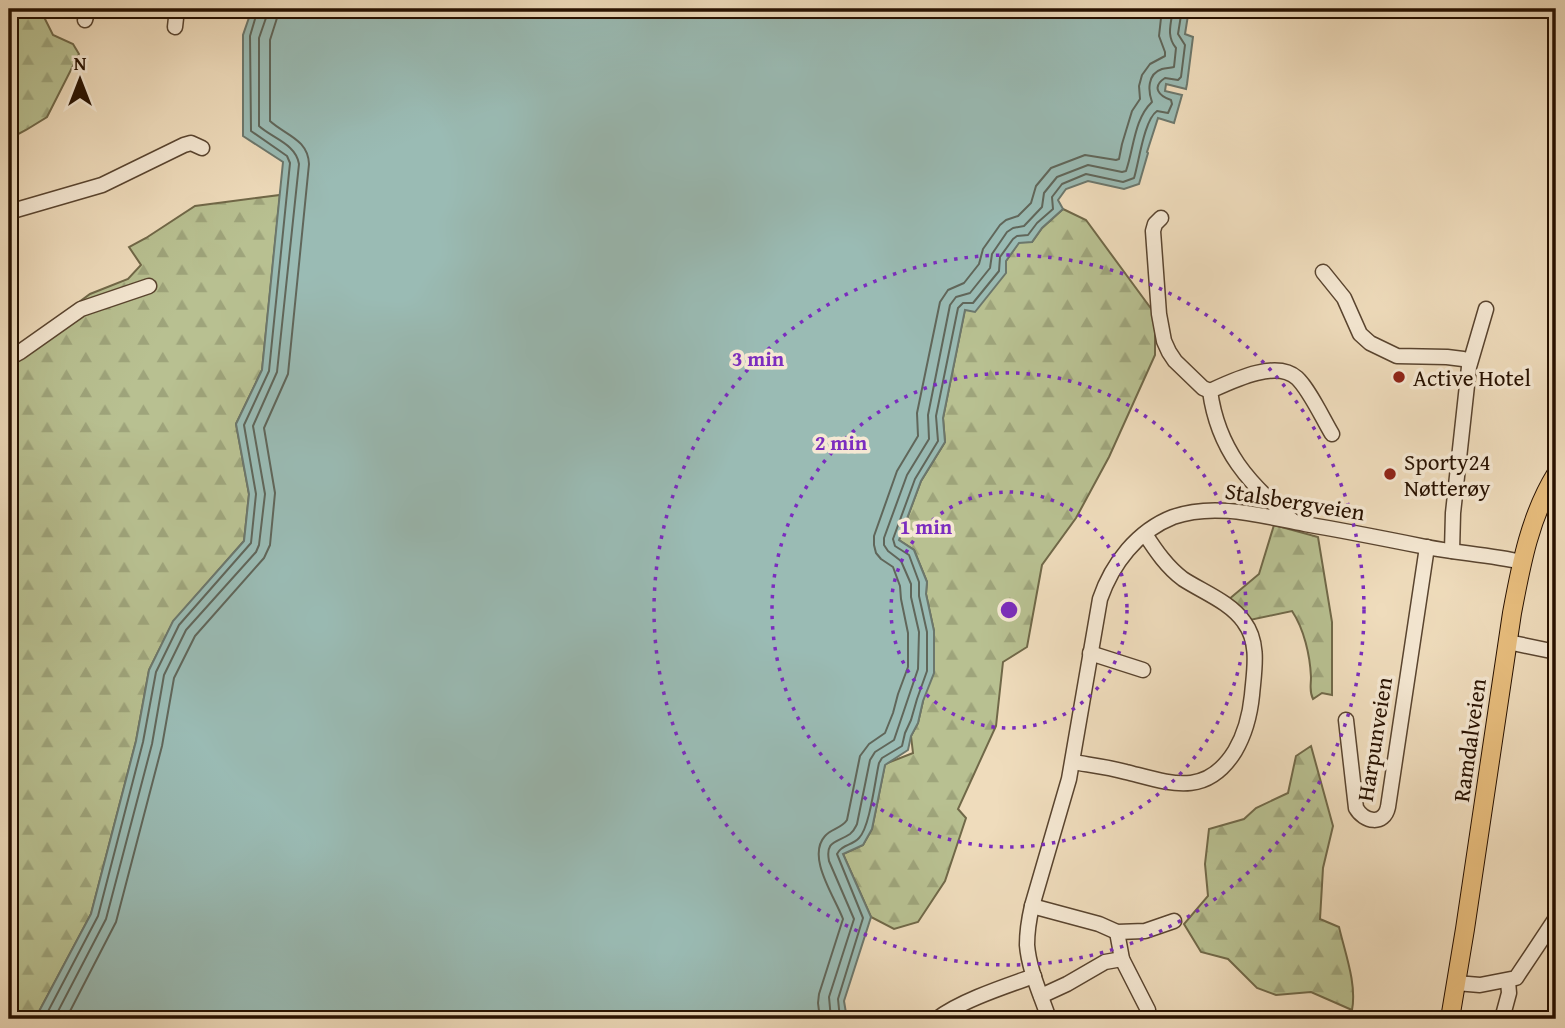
<svg xmlns="http://www.w3.org/2000/svg" width="1565" height="1028" font-family="'Gentium Book Plus',serif">
	<defs>
		<pattern id="forest-firs" width="22" height="20" patternUnits="userSpaceOnUse" patternTransform="scale(1.75)"><rect width="22" height="20" fill="#b8c091"/><path d="M5 1l3.5 6h-7zM16 11l3.5 6h-7z" fill="#9ea47b"/></pattern>
	</defs>
	<rect width="100%" height="100%" fill="#efdcbc"/>
	<filter id="stains"><feTurbulence type="fractalNoise" baseFrequency=".00286" numOctaves="4"/><feColorMatrix values="0 0 0 0 .2 0 0 0 0 .09 0 0 0 0 .02 0 0 0 .5 -.17"/></filter>
	<radialGradient id="worn" r=".72"><stop offset=".6" stop-color="#630" stop-opacity="0"/><stop offset="1" stop-color="#630" stop-opacity=".3"/></radialGradient>
	<g fill="url(#forest-firs)" stroke="#706848" stroke-width="2">
		<polygon points="9,9 40,9 53,35 73,44 79,54 47,117 26,130 9,139 9,116 14,113 12,86 9,83"/>
		<polygon points="280,195 262,370 236,424 249,494 244,541 173,622 149,670 136,741 91,914 35,1019 9,1019 9,351 40,331 90,294 128,279 141,265 129,247 146,238 195,206"/>
		<polygon points="1063,209 1086,220 1155,314 1155,355 1109,457 1076,518 1042,565 1027,647 1003,662 996,726 958,809 966,818 945,881 918,922 894,929 871,917 843,854 863,845 872,829 885,764 913,753 911,736 918,723 923,701 934,631 926,594 927,582 914,550 899,540 921,481 945,442 943,418 965,309 1006,261 1019,242 1032,242 1042,228"/>
		<path d="M1274 525 1318 537 1332 622V695L1322 693 1313 699C1309 691 1311 686 1311 677 1310 655 1304 629 1292 611L1250 620 1228 600 1259 574Z"/>
		<path d="M1311 746 1333 826 1323 868 1320 919 1339 927C1345 953 1357 984 1352 1010L1311 992 1276 995 1257 988 1228 959 1201 952 1184 924 1208 896 1205 864 1209 829 1244 819 1256 808 1288 793 1296 756Z"/>
	</g>
	<polygon fill="#9abbb4" stroke="#6c776c" stroke-width="2" points="252,9 1189,9 1185,34 1193,37 1187,84 1186,89 1166,84 1165,91 1182,95 1174,123 1158,118 1147,152 1148,153 1139,184 1124,189 1088,181 1066,189 1058,200 1063,209 1042,228 1032,242 1019,243 1006,261 1006,273 975,312 965,310 943,418 945,442 921,481 899,540 914,550 927,582 926,594 934,631 934,673 923,701 918,723 911,736 908,750 885,765 872,829 863,845 843,854 871,917 844,1001 847,1019 35,1019 91,914 136,741 149,670 173,621 244,541 249,494 236,424 262,370 283,162 243,136 243,35"/>
	<g fill="none" stroke-linecap="round" stroke-linejoin="round">
		<g stroke="#60665a" stroke-width="2">
			<polyline points="44,1019 98,916 143,742 156,672 179,625 251,543 256,494 244,425 269,371 290,163 287,156 251,131 250,36 258,9"/>
			<path d="M54 1019 106 919 152 744 164 675 186 630 256 552 259 545 265 494 253 426 277 372 299 164C296 144 272 138 259 126V38L267 15V9"/>
			<path d="M66 1019 116 922 162 746 174 678 195 636 264 558 270 545 275 493 264 428 288 374 309 164C308 139 285 135 270 121V40L277 18 278 9"/>
			<path d="M820 1019 818 1003 819 994 843 919C835 897 806 857 825 836 831 829 842 828 847 820L860 756 869 744 885 733 893 713 898 694 908 667V633L901 599 900 586 893 567 881 559 876 553 874 545V536L897 471 918 436 917 413 940 302 948 290 964 283 979 264 983 249 1000 225 1006 220 1018 216 1031 203 1036 186 1051 168 1085 155 1116 160 1119 159 1122 144 1132 111 1140 99 1139 86 1142 75 1150 64 1165 56V52L1159 36 1162 9"/>
			<path d="M831 1019 829 997 854 919 829 861C825 840 837 843 850 834 854 831 855 828 857 824L870 760 875 752 894 740 918 669 919 632 911 597V584L901 561 888 551 884 545V538L907 475 929 439 928 415 950 305 956 297 970 293 990 268 992 254 1007 232 1013 228 1024 226 1042 207 1044 193 1057 177 1088 165 1122 172 1126 171C1134 148 1134 119 1152 102 1148 91 1147 74 1162 69 1166 68 1170 68 1174 67L1176 48C1166 36 1171 24 1173 9"/>
			<path d="M840 1019 838 999 863 918 837 854C842 844 852 846 859 838 870 827 875 780 879 763L882 758 902 746 905 733 911 720 917 699 927 671V632L919 596V582L909 555 895 546 893 539 915 479 938 441 936 416 958 308 963 303H973L999 271 1000 257 1013 239 1017 236 1028 235 1037 223 1053 209 1052 197 1062 184 1086 174 1123 182 1134 178C1139 162 1144 120 1157 111L1168 113 1172 104 1171 100C1159 96 1151 87 1165 78L1178 80 1181 77 1185 45 1178 34 1182 9"/>
		</g>
		<g stroke="#59442f" stroke-width="17">
			<g id="minor">
				<polyline points="85,20 88,9"/>
				<polyline points="175,27 177,9"/>
				<polyline points="9,212 102,185 184,145 191,143 202,148"/>
				<polyline points="1161,218 1155,224 1153,231 1159,314 1164,341 1169,352 1175,361 1203,388 1210,391"/>
				<polyline points="1323,272 1344,298 1360,334 1370,343 1397,356 1447,357 1463,359 1470,362"/>
				<polyline points="9,358 20,352 81,309 149,286"/>
				<path d="M1293 521C1249 484 1218 450 1210 391 1232 381 1276 359 1297 378 1309 389 1323 419 1332 434"/>
				<polyline points="1452,551 1453,513 1469,367 1486,309"/>
				<polyline points="1508,642 1556,652"/>
				<polyline points="1090,653 1143,670"/>
				<path d="M1346 720 1356 808C1364 822 1384 826 1388 807L1427 547"/>
				<path d="M1073 762C1090 765 1108 767 1126 772 1170 783 1206 798 1235 751 1245 734 1250 715 1252 695 1254 671 1260 643 1244 622 1230 602 1203 592 1183 579 1167 567 1156 551 1145 534"/>
				<polyline points="1032,906 1099,924 1117,932 1145,931 1174,921"/>
				<polyline points="1117,932 1122,959 1148,1010"/>
				<polyline points="1456,983 1480,985 1516,978 1556,918"/>
				<polyline points="1041,996 1067,984 1105,962 1122,959"/>
				<path d="M937 1019C960 1001 1006 986 1034 976"/>
				<path d="M1049 1019C1041 995 1029 970 1027 945 1027 931 1029 919 1032 906L1069 779 1100 599C1112 564 1137 531 1173 517 1215 502 1262 516 1305 524 1346 531 1386 539 1426 547 1458 553 1490 555 1522 562"/>
				<polyline points="1502,1019 1509,993 1508,981"/>
			</g>
		</g>
		<g stroke="#271100" stroke-width="20">
			<path id="major" d="M1450 1019 1465 929 1512 613C1521 565 1530 516 1556 474"/>
		</g>
		<use href="#minor" stroke="#f5e8d3" stroke-width="14"/>
		<use href="#major" stroke="#e8be7e" stroke-width="18"/>
	</g>
	<g fill="none" stroke="#7b2cbf" stroke-width="3.5" stroke-dasharray="3.5 7">
		<circle cx="1009" cy="610" r="118"/>
		<circle cx="1009" cy="610" r="237"/>
		<circle cx="1009" cy="610" r="355"/>
	</g>
	<g fill="#8f2418" stroke="#f5e8d3" stroke-width="2.5">
		<circle cx="1399" cy="377" r="7"/>
		<circle cx="1390" cy="474" r="7"/>
	</g>
	<g text-anchor="middle" dominant-baseline="central" stroke-width="7" stroke-linejoin="round" paint-order="stroke">
		<g font-size="23" fill="#271100" stroke="#f5e8d3" text-anchor="start">
			<text x="1413" y="377">Active Hotel</text>
			<text x="1404" y="461">Sporty24<tspan x="1404" dy="26">Nøtterøy</tspan></text>
		</g>
		<g font-size="23" fill="#271100" stroke="#f5e8d3">
			<text transform="translate(1295 501) rotate(9)">Stalsbergveien</text>
			<text transform="translate(1374 739) rotate(-81)">Harpunveien</text>
			<text transform="translate(1469 740) rotate(-82)">Ramdalveien</text>
		</g>
	</g>
	<circle cx="1009" cy="610" r="10" fill="#7b2cbf" stroke="#f5e8d3" stroke-width="3.5"/>
	<g font-size="21" text-anchor="middle" font-weight="bold" fill="#7b2cbf" stroke="#f5e8d3" stroke-width="7" stroke-linejoin="round" paint-order="stroke">
		<text x="758" y="366">3 min</text>
		<text x="841" y="450">2 min</text>
		<text x="926" y="534">1 min</text>
	</g>
	<rect width="1565" height="1028" fill="none" stroke="#efdcbc" stroke-width="35"/>
	<rect x="10" y="10" width="1544" height="1007" fill="none" stroke="#271100" stroke-width="3.5"/>
	<rect x="18" y="18" width="1530" height="993" fill="none" stroke="#271100" stroke-width="2"/>
	<g transform="translate(80 80)" stroke="#f5e8d3" stroke-width="5" paint-order="stroke">
	<path d="M0-5L12 26L0 18L-12 26Z" fill="#271100"/>
	<text y="-10" font-size="19" font-weight="bold" text-anchor="middle" fill="#271100">N</text>
	</g>
	<rect width="100%" height="100%" filter="url(#stains)"/>
	<rect width="100%" height="100%" fill="url(#worn)"/>
</svg>
